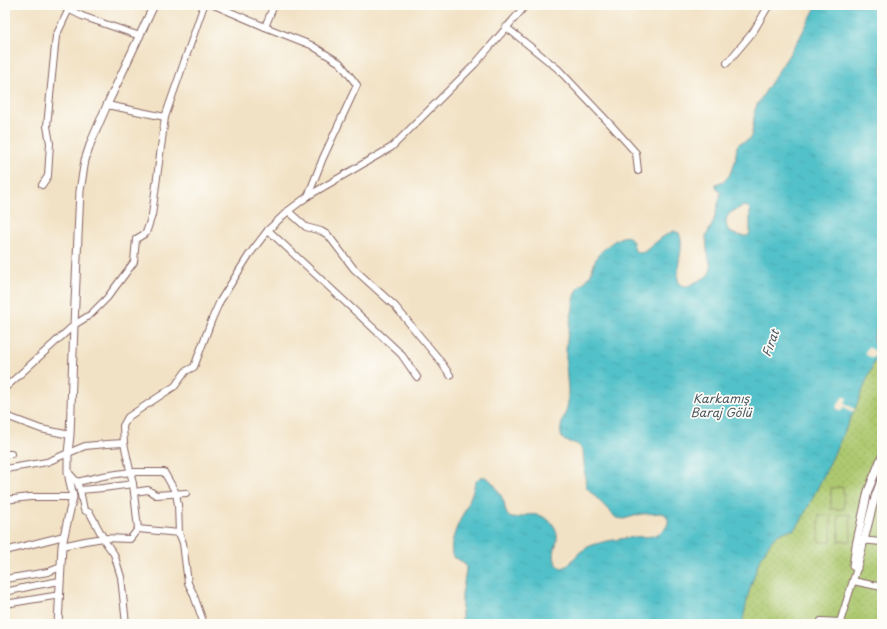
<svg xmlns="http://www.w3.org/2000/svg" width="887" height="629" font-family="'Playpen Sans',sans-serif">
	<defs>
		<pattern id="green-dots" width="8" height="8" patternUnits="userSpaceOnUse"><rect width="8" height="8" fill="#adc970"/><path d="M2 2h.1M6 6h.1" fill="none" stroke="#96ac61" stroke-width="1.8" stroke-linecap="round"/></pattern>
		<pattern id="water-ripples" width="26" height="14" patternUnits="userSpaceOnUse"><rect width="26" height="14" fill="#53c1c9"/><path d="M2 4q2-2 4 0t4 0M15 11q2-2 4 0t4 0" fill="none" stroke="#4aa5ad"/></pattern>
	</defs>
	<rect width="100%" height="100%" fill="#fdfcf7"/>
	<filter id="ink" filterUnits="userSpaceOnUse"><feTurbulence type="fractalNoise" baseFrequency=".025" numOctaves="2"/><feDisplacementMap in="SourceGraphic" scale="8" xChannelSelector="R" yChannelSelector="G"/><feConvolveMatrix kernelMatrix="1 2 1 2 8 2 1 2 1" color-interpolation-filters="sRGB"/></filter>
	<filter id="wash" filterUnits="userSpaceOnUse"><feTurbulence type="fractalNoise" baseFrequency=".012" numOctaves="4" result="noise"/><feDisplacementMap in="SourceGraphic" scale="16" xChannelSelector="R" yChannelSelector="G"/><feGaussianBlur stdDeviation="0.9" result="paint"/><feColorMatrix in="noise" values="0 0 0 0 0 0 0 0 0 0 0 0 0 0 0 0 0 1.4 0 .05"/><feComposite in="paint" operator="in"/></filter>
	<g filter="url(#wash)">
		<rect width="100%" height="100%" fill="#f2e2c5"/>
		<polygon fill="url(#green-dots)" stroke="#7c744e" points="882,293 882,624 725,624 799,474 878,319"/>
		<g fill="#adc970" stroke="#7c744e">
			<polygon points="843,487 844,509 831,509 831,488"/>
			<polygon points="850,514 851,541 839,541 838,515"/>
			<polygon points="831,515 831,542 819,542 819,516"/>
		</g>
		<path fill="url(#water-ripples)" stroke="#4e707a" fill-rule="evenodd" d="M817 5H882V307L873 340C873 346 878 349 877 355L855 409 827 469 801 521 797 527 793 530 786 531 779 534 773 539 767 547 758 564 755 573 749 592 742 624H461L462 621V595L466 570V566L463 562 453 557C448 545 457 527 462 516 466 509 469 501 472 493 474 489 474 483 478 479 488 469 501 495 504 502 505 506 505 511 507 514 508 516 509 517 512 518 517 519 522 516 527 515 538 513 550 518 555 528 563 542 545 556 561 568 569 567 572 560 577 555 581 551 586 548 590 546 603 541 619 539 633 537 640 536 648 538 655 535 664 532 675 521 663 513L641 514 624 519 616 518 586 487 583 451C576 437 563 447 561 434 559 424 567 413 568 402 569 386 565 370 566 353 566 341 569 329 571 317 573 310 573 303 575 296 578 286 584 284 589 277 593 271 593 263 597 257 601 250 621 233 629 237 633 239 634 247 635 251L641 253 644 252C653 245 663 235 674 231L679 233C686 246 674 268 679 284L683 286H688L706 277 710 272 711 268 707 250 706 236 713 223 720 197V193L716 186V184L724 181 729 176 735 162 737 146 740 143 746 141 750 139 752 134 755 110 758 103 799 39ZM744 206 748 207 750 209V233L747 236C737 236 726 234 726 222 726 219 727 216 730 213 734 210 740 208 744 206Z"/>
		<g fill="#f2e2c5">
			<polygon points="868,347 876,351 875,353 877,355 877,356 875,355 873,358 864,354"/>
			<polygon points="843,396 847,398 845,402 846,404 855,409 853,412 844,407 842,411 836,408"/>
		</g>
	</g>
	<g filter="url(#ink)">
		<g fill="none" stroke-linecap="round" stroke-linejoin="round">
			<g stroke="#856361" stroke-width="8">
				<g id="minor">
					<polyline points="60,5 82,16 140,36"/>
					<polyline points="214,5 265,27 311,45 340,63 357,85 323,158 308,196"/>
					<polyline points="265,27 274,5"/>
					<polyline points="506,27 558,69 611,125 636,153 638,171"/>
					<polyline points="727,63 753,32 769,5"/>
					<polyline points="107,105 165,117"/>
					<polyline points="42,185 48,176 50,143 47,126 56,36 69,9"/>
					<polyline points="288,211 306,227 321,231 328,235 354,269 395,306 438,358 450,375"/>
					<polyline points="268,230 401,354 417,377"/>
					<polyline points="5,388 74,325 90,315 107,298 134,262 136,239 146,233 152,215 165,117 204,5"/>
					<polyline points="5,416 9,417 41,429 70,435"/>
					<polyline points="5,454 11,454"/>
					<polyline points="5,469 47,462 85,446 107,444 124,443"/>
					<polyline points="68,472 77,482 80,490 84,510 90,513 106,543 114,554 121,577 126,624"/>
					<polyline points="77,482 103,476 131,472 164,472 176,493 178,505 179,533 183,543 188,583 193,593 204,624"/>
					<polyline points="80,490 103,488 133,484"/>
					<polyline points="134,492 148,490 156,495 186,493"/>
					<polyline points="5,500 30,497 73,497"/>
					<polyline points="138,529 179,533"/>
					<polyline points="860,540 882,542"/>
					<polyline points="62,546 85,541 104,538 130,539 138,529 133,484 124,443 123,426 128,417 175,386 186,371 194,367 212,319 220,301 249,255 268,230 288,211 308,196 392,147 475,64 526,5"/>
					<polyline points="5,551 64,536"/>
					<polyline points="5,579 48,572 61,567"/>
					<polyline points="853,581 882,587"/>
					<polyline points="5,592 32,586 60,581"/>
					<polyline points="5,604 60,595"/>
					<polyline points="821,624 821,621 840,622 857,568"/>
				</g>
			</g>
			<g stroke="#856361" stroke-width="9">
				<g id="tertiary">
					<polyline points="858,564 875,497 882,478"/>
					<polyline points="857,568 853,566 856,545 868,491 882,456"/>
					<polyline points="58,624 62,546 64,536 73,497 68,472 68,453 70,435 74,325 80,191 85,160 91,142 107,105 154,5"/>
				</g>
			</g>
			<use href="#minor" stroke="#fff" stroke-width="6"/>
			<use href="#tertiary" stroke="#fff" stroke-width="7"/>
		</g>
	</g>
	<g text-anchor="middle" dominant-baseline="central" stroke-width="3.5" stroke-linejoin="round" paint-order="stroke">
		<g font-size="12" font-style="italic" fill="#4d5862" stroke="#fdfcf7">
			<text transform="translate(770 343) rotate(-70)">Fırat</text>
			<text x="721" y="398">Karkamış<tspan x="721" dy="14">Baraj Gölü</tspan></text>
		</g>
	</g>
	<rect width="887" height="629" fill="none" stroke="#fdfcf7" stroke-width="20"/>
</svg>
